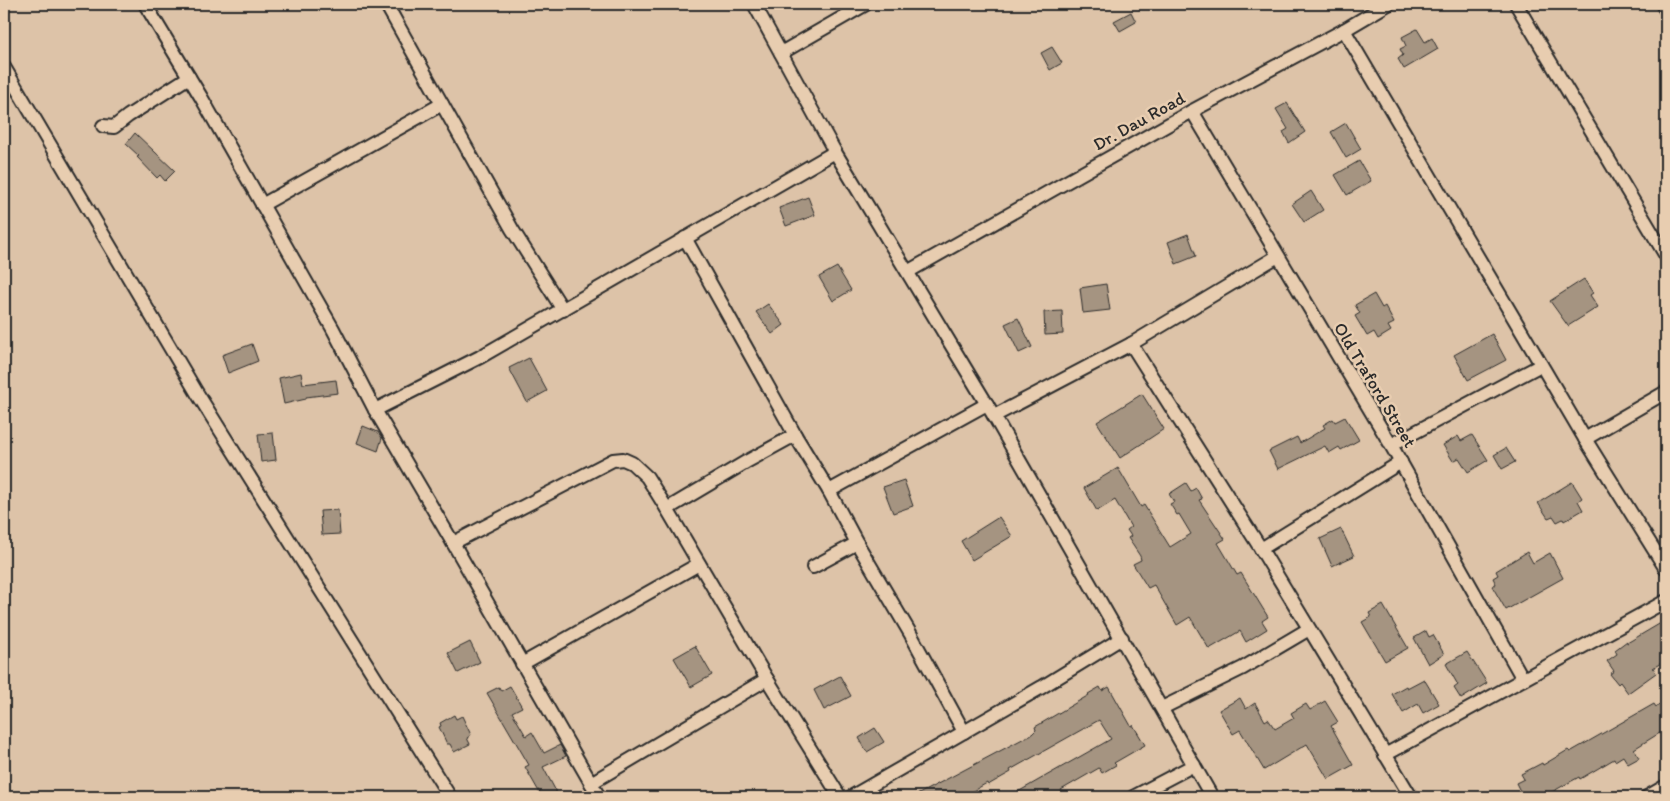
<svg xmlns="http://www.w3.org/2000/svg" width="1670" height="801" font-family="Itim,sans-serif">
	<rect width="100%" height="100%" fill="#ddc3a8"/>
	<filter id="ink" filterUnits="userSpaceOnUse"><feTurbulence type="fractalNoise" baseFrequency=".02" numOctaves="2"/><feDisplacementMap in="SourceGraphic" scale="10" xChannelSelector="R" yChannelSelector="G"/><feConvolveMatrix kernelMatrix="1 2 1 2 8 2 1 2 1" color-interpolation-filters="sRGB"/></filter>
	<g filter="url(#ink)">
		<g fill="#a59481" stroke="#2b2b2b">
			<polygon points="1131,12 1136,22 1120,31 1114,21"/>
			<polygon points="1417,29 1425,42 1432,38 1438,49 1404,69 1398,59 1403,55 1400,49 1406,46 1402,37"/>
			<polygon points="1052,47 1062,63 1050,70 1041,53"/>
			<polygon points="1287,103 1305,132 1289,143 1283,132 1288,129 1276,109"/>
			<polygon points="1346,123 1361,149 1346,158 1331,132"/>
			<polygon points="135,133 175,171 165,181 160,175 157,178 137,157 139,156 126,144"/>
			<polygon points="1359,161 1371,181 1347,195 1335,175"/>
			<polygon points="1311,191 1323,210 1304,222 1292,204"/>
			<polygon points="808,197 815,215 786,226 779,208"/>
			<polygon points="1188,234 1196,256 1176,264 1168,242"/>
			<polygon points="837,267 851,290 833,301 819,277"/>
			<polygon points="1584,279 1593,293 1590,295 1598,307 1568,326 1550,301"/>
			<polygon points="1106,284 1110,310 1083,313 1080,288"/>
			<polygon points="1374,294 1382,308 1385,306 1394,323 1388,326 1391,331 1378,339 1374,332 1367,336 1355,316 1360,313 1355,305"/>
			<polygon points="768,304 784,325 772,334 756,312"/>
			<polygon points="1062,311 1063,334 1045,335 1044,312"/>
			<polygon points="1018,318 1032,347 1019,353 1005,324"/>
			<polygon points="1492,334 1506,360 1468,380 1454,355"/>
			<polygon points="252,344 258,361 228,373 222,355"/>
			<polygon points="529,358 547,391 527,402 509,368"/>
			<polygon points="301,373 303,384 336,380 338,393 306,397 306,399 284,404 279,378"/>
			<polygon points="1142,394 1164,429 1120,458 1097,422"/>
			<polygon points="1345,417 1359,440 1341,450 1339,447 1329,453 1325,446 1278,469 1269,451 1297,437 1300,443 1325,428 1323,425 1333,419 1335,422"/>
			<polygon points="363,426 378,432 382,438 378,451 357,443"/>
			<polygon points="273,433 276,460 261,462 258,434"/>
			<polygon points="1472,435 1488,460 1468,472 1459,458 1453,461 1443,445 1458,436 1461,441"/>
			<polygon points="1506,448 1515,462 1502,469 1494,455"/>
			<polygon points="1118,468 1141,507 1144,505 1170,547 1191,534 1179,514 1177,515 1170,504 1174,502 1169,494 1186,483 1191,491 1196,488 1202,499 1199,500 1225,539 1218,543 1237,575 1241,573 1268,617 1262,621 1267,629 1246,642 1240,631 1209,649 1190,617 1177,625 1154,585 1148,588 1133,564 1141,560 1140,556 1128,538 1131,536 1127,530 1131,527 1115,500 1097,511 1084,488"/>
			<polygon points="904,480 913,506 893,513 883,487"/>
			<polygon points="1572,482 1582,498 1578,501 1583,510 1564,521 1563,519 1557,522 1553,516 1548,518 1538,503"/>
			<polygon points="338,510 340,534 322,535 320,511"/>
			<polygon points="999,517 1012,536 972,560 961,541"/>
			<polygon points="1341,529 1354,556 1332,566 1320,539"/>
			<polygon points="1527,552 1533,563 1550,553 1563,578 1506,610 1492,586 1496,584 1493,578 1498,575 1496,571"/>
			<polygon points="1383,605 1408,648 1385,661 1362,622 1371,617 1369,613"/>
			<polygon points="1666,620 1666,660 1653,668 1656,673 1628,693 1620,682 1618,684 1610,674 1614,671 1607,661 1617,654 1615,650 1627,641 1627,643"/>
			<polygon points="1426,631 1429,637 1433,635 1444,654 1428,664 1414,638"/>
			<polygon points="470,642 480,662 458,673 448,653"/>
			<polygon points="695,646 712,675 691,687 674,658"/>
			<polygon points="1467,652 1487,683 1461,699 1454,688 1458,685 1446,664"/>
			<polygon points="840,676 851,696 824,710 814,690"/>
			<polygon points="1424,679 1439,704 1423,713 1418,704 1403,713 1392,694 1406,686 1407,688"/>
			<polygon points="510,686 522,707 512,712 526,736 532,732 544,753 560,745 566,756 543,767 559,797 542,797 525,767 529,765 487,693 499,687 501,691"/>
			<polygon points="1100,687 1102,691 1109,687 1131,726 1133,725 1145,745 1114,763 1116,765 1102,773 1099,768 1061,790 1062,792 1054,797 1009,797 1111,739 1099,720 1010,770 1011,772 988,785 987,783 962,797 913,797 1032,734 1036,730 1035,727 1089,695 1088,694"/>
			<polygon points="1240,698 1246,709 1255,703 1265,721 1268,719 1275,729 1294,718 1291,713 1306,704 1310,710 1325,701 1338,722 1331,726 1353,765 1328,779 1307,744 1264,770 1240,730 1233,734 1219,710"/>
			<polygon points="1666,701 1666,729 1634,749 1639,758 1628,764 1623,756 1615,761 1614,759 1580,779 1579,777 1550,793 1552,797 1523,797 1516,783 1524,779 1521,774 1542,763 1543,765 1568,750 1570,752 1654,704 1656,707"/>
			<polygon points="454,715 456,719 462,716 471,735 467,738 470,744 454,752 450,744 447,744 439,727 441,726 440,723"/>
			<polygon points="875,728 884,742 867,752 859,738"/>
		</g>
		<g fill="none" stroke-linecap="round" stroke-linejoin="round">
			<g stroke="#2b2b2b" stroke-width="16">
				<g id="minor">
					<polyline points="145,4 201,97 333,329 375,410 453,543 599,797"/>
					<polyline points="386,4 512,229 563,310"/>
					<polyline points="754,4 835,152 994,416 1212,797"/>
					<polyline points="1516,4 1666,256"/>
					<polyline points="1662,4 1666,10"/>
					<polyline points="1344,30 1585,439 1666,569"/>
					<polyline points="781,53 866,4"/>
					<polyline points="4,67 197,393 450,797"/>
					<polyline points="1192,111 1391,445 1523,679"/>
					<polyline points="103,126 114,127 128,116 189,77"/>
					<polyline points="262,205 442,104"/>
					<polyline points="685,238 795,435"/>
					<polyline points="909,271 1192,111 1344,30 1388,4"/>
					<polyline points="1131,344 1261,549 1411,797"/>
					<polyline points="375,410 480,357 835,152"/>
					<polyline points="994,416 1131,344 1278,256"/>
					<polyline points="1585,439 1666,392"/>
					<polyline points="1391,445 1541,365"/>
					<polyline points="829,491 987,404"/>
					<polyline points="667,509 746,462 795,435 829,491 857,543 910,633 964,732"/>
					<polyline points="453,543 613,460 623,459 632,463 647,477 667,509 767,679 840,797"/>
					<polyline points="1261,549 1401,462"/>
					<polyline points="813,567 857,543"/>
					<polyline points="522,664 699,564"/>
					<polyline points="1162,708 1243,668 1309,629"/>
					<polyline points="1385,755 1666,601"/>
					<polyline points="591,783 767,679"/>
					<polyline points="851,797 1042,687 1122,638"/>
					<polyline points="1133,797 1194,765"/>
					<polyline points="1647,797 1666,786"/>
				</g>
			</g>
			<use href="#minor" stroke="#e8cdb0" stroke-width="12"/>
		</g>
	</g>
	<g text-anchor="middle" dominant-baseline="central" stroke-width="5" stroke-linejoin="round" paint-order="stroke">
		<g font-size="18" fill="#2b2b2b" stroke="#e8cdb0">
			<text transform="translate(1139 121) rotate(-29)">Dr. Dau Road</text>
			<text transform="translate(1375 385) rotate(59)">Old Traford Street</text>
		</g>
	</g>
	<rect width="1670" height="801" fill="none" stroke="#e8cdb0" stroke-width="20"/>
	<rect x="10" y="10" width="1650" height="781" fill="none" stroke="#2b2b2b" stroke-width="2" filter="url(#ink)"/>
</svg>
